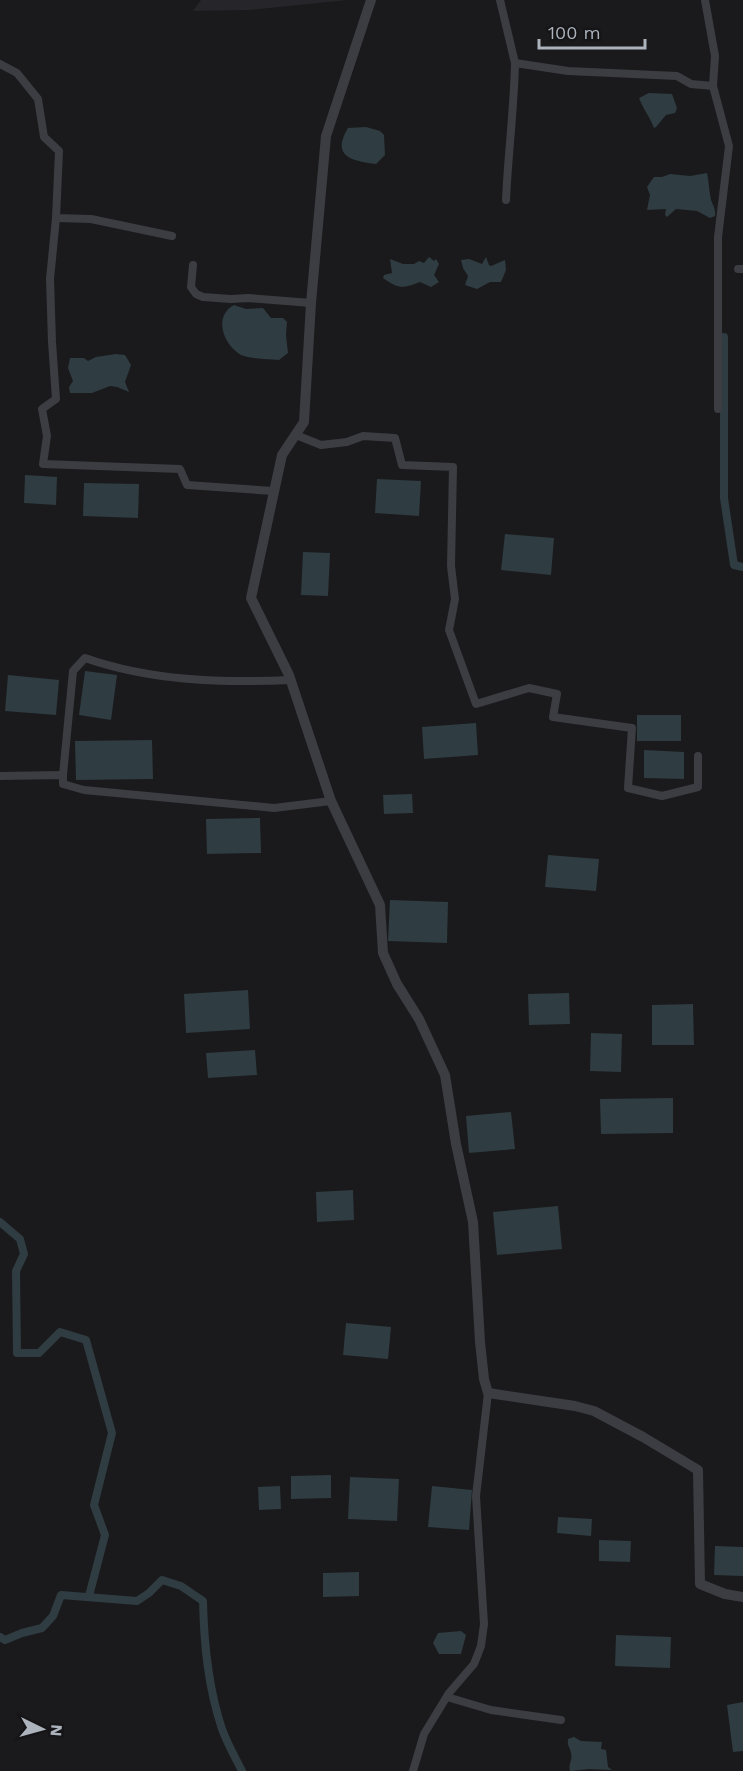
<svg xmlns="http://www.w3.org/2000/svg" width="743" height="1771" font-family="'Work Sans',sans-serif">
	<rect width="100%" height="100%" fill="#1a1a1c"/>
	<polygon fill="#26262a" points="201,0 347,0 248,10 193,11"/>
	<g fill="#2f3c41">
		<path d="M649 93 672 94 677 108 675 113 666 115 656 127 654 128C650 117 643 109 639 98Z"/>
		<path d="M366 127 380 131 384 135 385 155 376 164C351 161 331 156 348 128Z"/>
		<path d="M707 173C709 182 709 191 711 200 713 206 716 209 715 216L710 218 697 211 676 209 667 217 665 215 666 209 647 210 650 195 647 187 654 177H662L670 174 690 176Z"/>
		<path d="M429 257 434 261 436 259 439 264 434 275 439 282 431 287 420 282C402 289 399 289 383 278L384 275 392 273 390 259 403 264H414L419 261 424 263Z"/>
		<polygon points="486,257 489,265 491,266 505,260 506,270 501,282 490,282 477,289 465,285 468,276 463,268 461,260 469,259 482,264"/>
		<path d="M234 305 246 309 263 308 271 318H283L287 322 286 335 288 353 279 360C268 359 251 359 241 355 223 345 213 316 234 305Z"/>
		<polygon points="116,354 125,355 131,365 125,382 129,392 117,387 110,386 92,393 70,393 69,387 73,381 68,368 70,358 84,358 88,361 96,357"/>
		<polygon points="25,475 57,477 56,505 24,503"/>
		<polygon points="377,479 421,481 419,516 375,513"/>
		<polygon points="84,483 139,484 138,518 83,516"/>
		<polygon points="505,534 554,538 551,575 501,570"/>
		<polygon points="303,552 330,553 328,596 301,595"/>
		<polygon points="85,671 117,675 111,720 79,715"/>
		<polygon points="8,675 59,680 56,715 5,711"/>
		<rect x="637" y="715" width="44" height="26"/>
		<polygon points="476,723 478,755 424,759 422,727"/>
		<polygon points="152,740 153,779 76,780 75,741"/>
		<polygon points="644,750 684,752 684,779 644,778"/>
		<polygon points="412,794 413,813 384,814 383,795"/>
		<polygon points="260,818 261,853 207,854 206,819"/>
		<polygon points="548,855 599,859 596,891 545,887"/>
		<polygon points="390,900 448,902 447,943 388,941"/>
		<polygon points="248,990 250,1029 186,1033 184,994"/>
		<polygon points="569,993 570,1024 529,1025 528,994"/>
		<polygon points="693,1004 694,1045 652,1045 652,1005"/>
		<polygon points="591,1033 622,1034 621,1072 590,1071"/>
		<polygon points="255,1050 257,1075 208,1078 206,1053"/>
		<polygon points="673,1098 673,1133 601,1134 600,1099"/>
		<polygon points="511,1112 515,1149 469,1153 466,1116"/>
		<polygon points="353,1190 354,1220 317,1222 316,1192"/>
		<polygon points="558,1206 562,1249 497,1255 493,1212"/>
		<polygon points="346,1323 391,1327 388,1359 343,1355"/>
		<polygon points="331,1475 331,1498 291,1499 291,1476"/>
		<polygon points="350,1477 399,1479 397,1521 348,1519"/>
		<polygon points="280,1486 281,1509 259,1510 258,1487"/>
		<polygon points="432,1486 472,1490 469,1530 428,1527"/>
		<polygon points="558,1517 592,1519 591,1536 557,1533"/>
		<polygon points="599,1540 631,1541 630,1562 599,1561"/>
		<polygon points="715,1546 743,1547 743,1576 714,1575"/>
		<polygon points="359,1572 359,1596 323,1597 323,1573"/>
		<polygon points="461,1631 466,1635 461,1654 439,1654 433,1643 438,1633"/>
		<polygon points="616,1635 671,1637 670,1668 615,1666"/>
		<polygon points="743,1702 743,1751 733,1752 727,1705"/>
		<path d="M574 1737 581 1741 602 1742 601 1749 606 1750 608 1767 612 1770 589 1769 570 1771C568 1764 573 1760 571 1753 570 1747 567 1746 568 1739Z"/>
	</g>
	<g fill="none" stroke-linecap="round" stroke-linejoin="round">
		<g stroke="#2f3c41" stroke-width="8">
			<polyline points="724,337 724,498 734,565 743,567"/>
			<polyline points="0,1222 20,1239 24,1254 16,1271 17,1353 39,1353 60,1332 86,1340 112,1433 94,1505 105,1535 89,1596"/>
			<path d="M0 1637 5 1640 22 1633 42 1628 53 1616 61 1595 137 1601 149 1593 162 1580 181 1586 203 1601C204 1645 208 1687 222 1729 227 1743 235 1757 242 1771"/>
		</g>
		<g stroke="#3b3d42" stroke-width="8">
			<polyline points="500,0 515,63 568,71 677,76 691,84 713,86"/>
			<polyline points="705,0 715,56 713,86 729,146 718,237 718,409"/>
			<polyline points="0,64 17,73 38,99 44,137 59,151 56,218 91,219 172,236"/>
			<path d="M506 200C508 155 514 109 515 63"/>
			<polyline points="56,218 50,279 52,342 56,399 42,409 47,436 43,464 180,469 187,485 273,491"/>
			<polyline points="193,265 191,287 196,294 203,297 231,299 248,298 311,303"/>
			<polyline points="738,269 743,269"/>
			<polyline points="296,435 321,445 347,442 363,436 395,438 402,465 453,467 451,566 455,599 449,630 476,704 529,688 557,694 553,717 632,728 628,788 662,796 698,787 698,756"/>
			<path d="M63 775 73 671 85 658C151 681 221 683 290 680"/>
			<polyline points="0,776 63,775 63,784 84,790 274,808 331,801"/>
			<polyline points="447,1697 491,1710 561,1720"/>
			<polyline points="413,1771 424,1734 449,1693 474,1664 481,1646 484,1624 476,1496 488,1393"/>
		</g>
		<polyline stroke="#3b3d42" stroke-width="10" points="371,0 326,136 311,303 304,422 282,455 251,598 289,675 331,801 380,905 383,953 397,984 419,1019 445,1075 456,1144 473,1222 480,1342 484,1379 488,1393 575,1406 594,1411 643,1437 698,1470 700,1584 725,1594 743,1597"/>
	</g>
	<g transform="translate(42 1729) rotate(95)" stroke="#151518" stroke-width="4.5" paint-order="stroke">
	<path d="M0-4.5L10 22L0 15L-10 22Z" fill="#acb3bc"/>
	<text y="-9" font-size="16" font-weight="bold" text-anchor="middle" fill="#acb3bc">N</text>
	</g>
	<path d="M539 39v9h106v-9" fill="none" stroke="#acb3bc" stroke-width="3"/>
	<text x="548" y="39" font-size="18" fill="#acb3bc" stroke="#151518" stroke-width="4.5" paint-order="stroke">100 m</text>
</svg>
